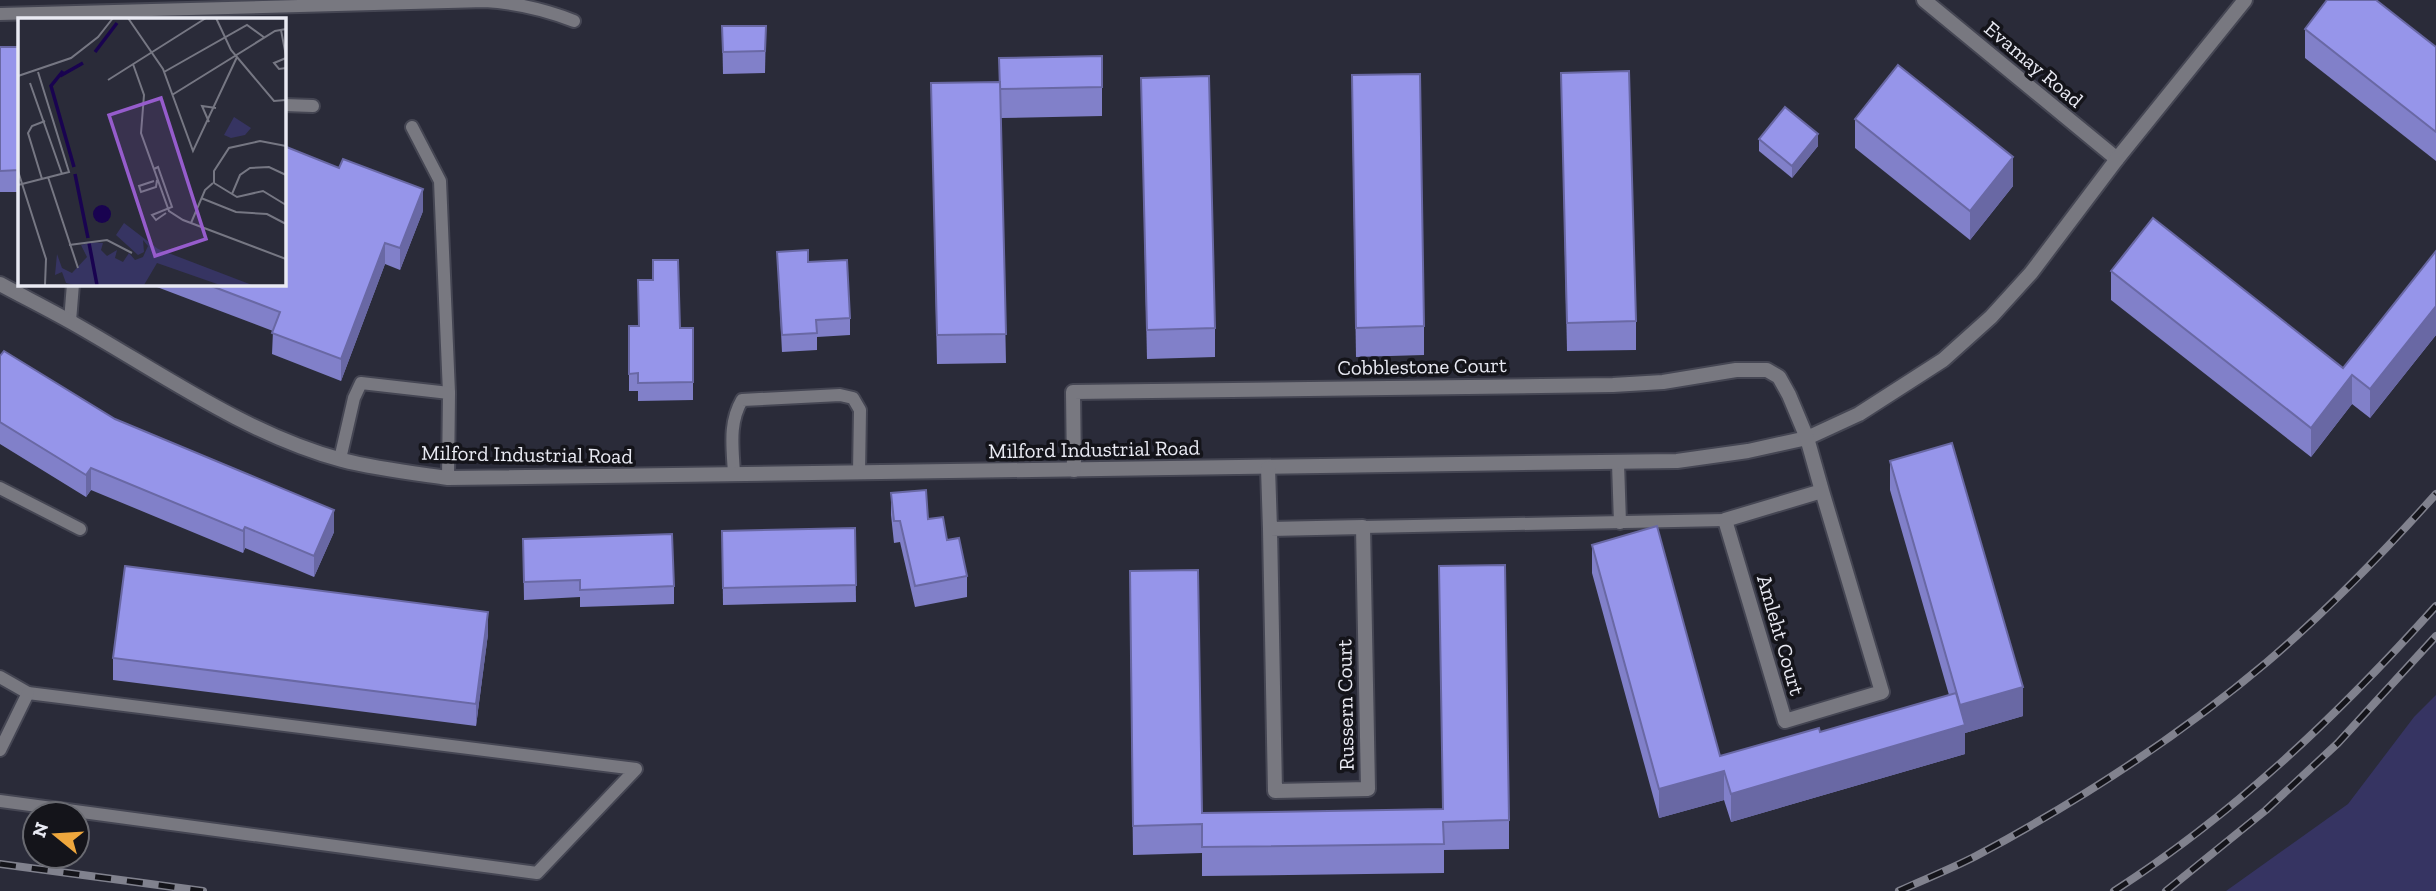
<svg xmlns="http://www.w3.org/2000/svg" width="2436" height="891" font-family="'Zilla Slab',serif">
	<rect width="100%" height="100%" fill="#2a2b39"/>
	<polygon fill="#363462" points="2436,695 2436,891 2226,891 2348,804 2414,717"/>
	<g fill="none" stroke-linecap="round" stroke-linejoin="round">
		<g stroke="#454653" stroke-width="16">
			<g id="service">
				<path d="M0 14 485 1C517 3 544 9 574 21"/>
				<polyline points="284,105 313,106"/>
				<polyline points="412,127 440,181 449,393"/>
				<polyline points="70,321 73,284"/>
				<polyline points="340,459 354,398 361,383 449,393 448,478"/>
				<polyline points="1618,463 1620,523"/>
				<path d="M734 475C733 449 728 424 742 400L840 395 853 398 860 410 859 473"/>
				<polyline points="0,488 80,529"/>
				<polyline points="1363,527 1725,520"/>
				<polyline points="0,677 28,693 636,769 537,873 0,801"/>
				<polyline points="0,750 28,693"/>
			</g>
		</g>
		<g stroke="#454653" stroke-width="18">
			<g id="minor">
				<polyline points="1924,0 2117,159"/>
				<path d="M0 284C24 297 48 309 71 322 158 371 245 434 342 460 377 469 413 473 448 478L1677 461 1748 451 1807 438 1859 414 1943 360 1991 317 2031 273 2117 159 2245 0"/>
				<polyline points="1268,468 1270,529 1363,527 1368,789 1275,791 1270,529"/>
				<polyline points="1074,470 1073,392 1613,385 1663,382 1736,370 1767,370 1779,377 1789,395 1807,438 1822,491 1725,520 1785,721 1882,692 1822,491"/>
			</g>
		</g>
		<use href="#service" stroke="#787880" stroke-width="12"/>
		<use href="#minor" stroke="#787880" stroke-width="14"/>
		<g stroke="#81828e" stroke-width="8">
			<g id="rail">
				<polyline points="0,864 203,891"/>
				<path d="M1899 891C1925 879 1951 869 1976 856 2079 801 2178 737 2267 662 2328 610 2383 553 2436 494"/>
				<path d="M2114 891C2236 813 2340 713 2436 606"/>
				<polyline points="2166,891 2266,810 2338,743 2436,636"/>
			</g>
		</g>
		<use href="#rail" stroke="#14141a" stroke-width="5" stroke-dasharray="16" stroke-linecap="butt"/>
	</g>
	<g fill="#8180c9">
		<polygon points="722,26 766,26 765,73 723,74"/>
		<polygon points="2305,29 2436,47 2436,161 2305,58"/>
		<rect x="0" y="47" width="19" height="145"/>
		<polygon points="1102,56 1102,116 1001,118 1006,363 937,364 931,83 999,82"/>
		<polygon points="1561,73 1636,321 1636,350 1567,351"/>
		<polygon points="1141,78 1215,328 1215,357 1147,359"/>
		<polygon points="1352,104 1424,326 1424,355 1356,357"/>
		<polygon points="1855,119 2013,186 1970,240 1855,148"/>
		<polygon points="1759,139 1818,146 1792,178 1759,151"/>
		<polygon points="423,211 400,270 385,264 341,381 272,354 273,331 149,284 284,284"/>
		<polygon points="2436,251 2436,335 2370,418 2352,404 2311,457 2111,300 2111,271 2343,368"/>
		<polygon points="777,252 808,262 850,318 850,335 817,337 817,350 782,352"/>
		<polygon points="653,280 680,328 693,328 693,400 638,401 638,391 629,391 629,326 638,326"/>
		<polygon points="0,356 115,419 334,532 314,577 245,548 243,553 91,490 86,497 0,444"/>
		<polygon points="1890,461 2023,716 1965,733 1965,754 1731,822 1724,800 1659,818 1592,573 1592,545 1720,756 1820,732 1949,695 1890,490"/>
		<polygon points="891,493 928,519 947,540 967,576 967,597 915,607 900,542 894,543 891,515"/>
		<polygon points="855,528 856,602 723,605 722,531"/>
		<polygon points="523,539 674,586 674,604 580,607 580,597 524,600"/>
		<polygon points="1130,600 1202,813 1509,820 1509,849 1444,850 1444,873 1202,876 1202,853 1133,855"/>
		<polygon points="488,634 476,726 113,680 113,658"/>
	</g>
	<g fill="#6968a4">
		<polygon points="1818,134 1818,146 1792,178 1792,166"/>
		<polygon points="2013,157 2013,186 1970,240 1970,211"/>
		<polygon points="423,189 423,211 400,270 400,248"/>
		<polygon points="385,243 385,264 341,381 341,359"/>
		<polygon points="2436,306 2436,335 2370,418 2370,389"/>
		<polygon points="2352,375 2352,404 2311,457 2311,428"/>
		<polygon points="91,468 91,490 86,497 86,475"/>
		<polygon points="334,510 334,532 314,577 314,556"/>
		<polygon points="245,527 245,548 243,553 243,531"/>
		<polygon points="488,612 488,634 476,726 476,704"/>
		<polygon points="2023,687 2023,716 1965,733 1965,754 1731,822 1731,794 1960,705"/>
		<polygon points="1724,771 1724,800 1659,818 1659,789"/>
	</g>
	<g fill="#9695ea" stroke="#6968a4" stroke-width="2">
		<polygon points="2327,0 2376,0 2436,47 2436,132 2305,29"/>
		<polygon points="722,26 766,26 765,51 723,52"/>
		<polygon points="0,47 19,47 19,170 0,171"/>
		<polygon points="1102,56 1102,87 1000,89 999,58"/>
		<polygon points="1898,65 2013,157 1970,211 1855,119"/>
		<polygon points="1629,71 1636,321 1567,323 1561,73"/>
		<polygon points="1420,74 1424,326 1356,328 1352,75"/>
		<polygon points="1209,76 1215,328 1147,330 1141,78"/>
		<polygon points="1000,82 1006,334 937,335 931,83"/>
		<polygon points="1785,107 1818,134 1792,166 1759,139"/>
		<polygon points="284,146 339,168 343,159 423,189 400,248 385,243 341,359 272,333 280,312 206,284 284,284"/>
		<polygon points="2153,218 2343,368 2436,251 2436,306 2370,389 2352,375 2311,428 2111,271"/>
		<polygon points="808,250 808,262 847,260 850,318 816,320 817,333 782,335 777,252"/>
		<polygon points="653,260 678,260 680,328 693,328 693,382 638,383 638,373 629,374 629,326 639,326 638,280 653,280"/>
		<polygon points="4,351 115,419 334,510 314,556 245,527 243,531 91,468 86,475 0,422 0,356"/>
		<polygon points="1952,443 2023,687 1960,705 1890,461"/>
		<polygon points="926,490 928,519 943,517 947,540 959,538 967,576 915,586 900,521 894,521 891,493"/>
		<polygon points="1657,526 1720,756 1819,728 1820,732 1956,693 1965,725 1731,794 1724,771 1659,789 1592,545"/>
		<polygon points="855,528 856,585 723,588 722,531"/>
		<polygon points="672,534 674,586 580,590 580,580 524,582 523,539"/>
		<polygon points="1505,565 1509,820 1443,822 1444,844 1202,847 1202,824 1133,826 1130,571 1198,570 1202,813 1328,811 1443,809 1439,566"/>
		<polygon points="125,566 488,612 476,704 113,658"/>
	</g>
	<g text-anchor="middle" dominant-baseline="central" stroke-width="7" stroke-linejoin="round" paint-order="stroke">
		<g font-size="21" fill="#e9eaf3" stroke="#14141a">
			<text transform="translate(2034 64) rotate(40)">Evamay Road</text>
			<text transform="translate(1422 366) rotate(-1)">Cobblestone Court</text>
			<text transform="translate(1094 449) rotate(-1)">Milford Industrial Road</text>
			<text transform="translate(527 454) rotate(1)">Milford Industrial Road</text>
			<text transform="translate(1781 635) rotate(74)">Amleht Court</text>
			<text transform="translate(1345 705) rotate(-91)">Russern Court</text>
		</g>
	</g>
	<g transform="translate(18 18)">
		<rect width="268" height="268" fill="#2a2b39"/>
		<path d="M216 99 233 110 227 117 213 120 206 117ZM106 205 140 231 234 267H202L139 245 126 267H56L48 265 44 254 37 257 39 236 44 250 54 255 69 239 63 227 74 224 85 225 83 232 89 238 99 232 97 240 105 244 111 235 117 242 125 239 130 228 125 222 126 234 120 237 98 217Z" fill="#363462"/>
		<path d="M75 196a9 9 0 1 1 18 0a9 9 0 1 1-18 0Z" fill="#190350"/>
		<path fill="none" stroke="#190350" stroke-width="3.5" d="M77 34 99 5M45 53 33 68 56 149M42 58 65 45M57 156 70 220M71 225 79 267"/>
		<path fill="none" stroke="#767783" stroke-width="2" d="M110 0 145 51 175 133 219 39M198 0 213 32 256 83 268 82M263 12 268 38M268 40 256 45 261 51 268 50M115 46 126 77 123 115 151 193 165 202 268 241M146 54 229 7 247 20M0 58 53 40 80 19 95 0M90 62 188 0M12 65 44 156M154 77 257 13 268 11M191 104 184 88 198 90M136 151 140 149 154 189 134 197 138 202 148 195M0 153 28 241 27 267M30 159 60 250M24 161 10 115 14 108 27 103M136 163 121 168 123 174 138 169 139 162M196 165V153L211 130 242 123 268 128M196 165 219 179 245 173 268 187M0 167 51 154 20 54M214 176 222 157 232 150 251 149 268 157M183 180 218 194 249 196 268 206M173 205 187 172 195 165M51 227 89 222 114 235"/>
		<path fill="#965ccc" fill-opacity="0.15" stroke="#965ccc" stroke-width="3.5" d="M143 80 188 221 137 238 91 97Z"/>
		<rect width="268" height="268" fill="none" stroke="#e9eaf3" stroke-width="3.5"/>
	</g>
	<g transform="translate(56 835) rotate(288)"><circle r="33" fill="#14141a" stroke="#696a71" stroke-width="2"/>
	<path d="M0-5L12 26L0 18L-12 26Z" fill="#eea73d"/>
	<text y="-10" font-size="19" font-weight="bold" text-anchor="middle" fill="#e9eaf3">N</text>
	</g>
</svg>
